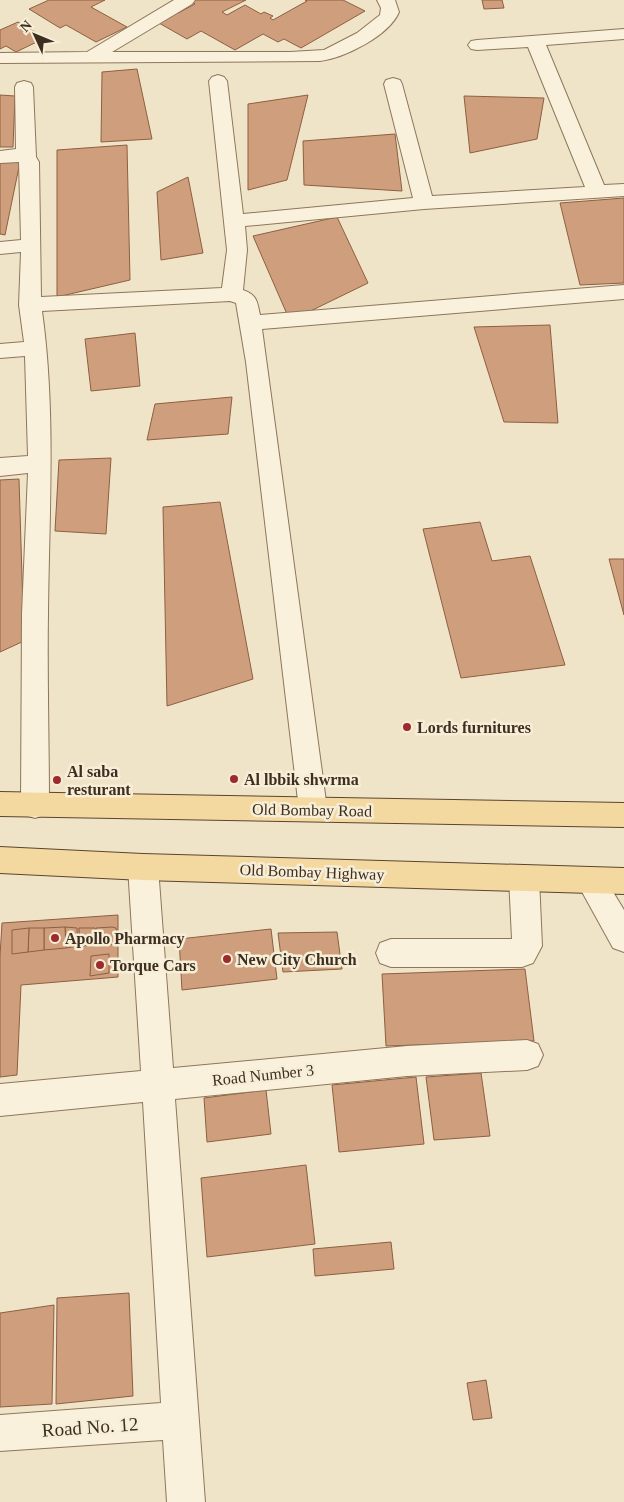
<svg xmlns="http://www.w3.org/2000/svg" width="624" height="1502" font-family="Georgia,serif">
	<rect width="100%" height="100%" fill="#f0e4c8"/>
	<g fill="#cf9f7d" stroke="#8d5f41">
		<polygon points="49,0 105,0 91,7 127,27 96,42 66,25 60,28 29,9"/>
		<polygon points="191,0 246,0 222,12 227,15 245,5 261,14 264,12 273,16 270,18 273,20 307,1 305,0 343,0 365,11 301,48 284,39 278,42 263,34 235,50 201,31 187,39 159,23 176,12 178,13 195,4 190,1"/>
		<polygon points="482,0 502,0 504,8 484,9"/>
		<polygon points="18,22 45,38 16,52 6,46 0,49 0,30"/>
		<polygon points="137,69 152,139 101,142 102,72"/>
		<polygon points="0,95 15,96 13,147 0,147"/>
		<polygon points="308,95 287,180 248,190 248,104"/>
		<polygon points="464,96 544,98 537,139 470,153"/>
		<polygon points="395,134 402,191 304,185 303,141"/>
		<polygon points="127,145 130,280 57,297 57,150"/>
		<polygon points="20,162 5,235 0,234 0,163"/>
		<polygon points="188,177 203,253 161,260 157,192"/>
		<polygon points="624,198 624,283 580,285 560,203"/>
		<polygon points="337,217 368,283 290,321 253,236"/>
		<polygon points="550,325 558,423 504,422 474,327"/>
		<polygon points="135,333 140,386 91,391 85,339"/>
		<polygon points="232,397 228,434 147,440 155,404"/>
		<polygon points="111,458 106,534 55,531 59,460"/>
		<polygon points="19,479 24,641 0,652 0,480"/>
		<polygon points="220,502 253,679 167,706 163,507"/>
		<polygon points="480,522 492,561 530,556 565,665 461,678 423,529"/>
		<polygon points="609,559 624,559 624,615"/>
		<polygon points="118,915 118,977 21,985 17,1075 0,1077 0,956 2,923"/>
		<polygon points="65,927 77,928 78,946 66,948"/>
		<polygon points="65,927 66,948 44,950 44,928"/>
		<polygon points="112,927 116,928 118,944 97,946 96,928"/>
		<polygon points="29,928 44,928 44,950 28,952"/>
		<polygon points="29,928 28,952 12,954 12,930"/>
		<polygon points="79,928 95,928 95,945 80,946"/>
		<polygon points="271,929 277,979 182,990 179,939"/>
		<polygon points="337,932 342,969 283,972 278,933"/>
		<polygon points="109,954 109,973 90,976 91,956"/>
		<polygon points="525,969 534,1041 386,1046 382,974"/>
		<polygon points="481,1073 490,1136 434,1140 426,1077"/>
		<polygon points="416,1077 424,1144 339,1152 332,1085"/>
		<polygon points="266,1090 271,1134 207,1142 204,1098"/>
		<polygon points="306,1165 315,1244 207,1257 201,1178"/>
		<polygon points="391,1242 394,1269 315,1276 313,1249"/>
		<polygon points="129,1293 133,1396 56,1404 57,1298"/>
		<polygon points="54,1305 52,1404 0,1407 0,1313"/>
		<polygon points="486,1380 492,1418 473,1420 467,1383"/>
	</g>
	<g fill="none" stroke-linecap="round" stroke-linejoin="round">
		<g stroke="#8d765c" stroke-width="2">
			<g id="minor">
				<path d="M174 0H195L192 4 112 52H290L324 50 357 33 380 15 381 8 377 0H395L399 12C389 36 344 58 320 61L0 63V53L87 52Z"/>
				<path d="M624 29V39L546 45 604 185 624 184V196L424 209 245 226 247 250 243 290C257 295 257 301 260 315L624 285V299L262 329 327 809 323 818 313 821 303 818 299 809 246 362 236 303 230 301 42 311C56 411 49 512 48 613 47 677 49 742 49 806L45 815 35 818 25 815 21 806 22 614 28 473 0 476V458L28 456 25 356 0 358V344L24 342 19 305 21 252 0 254V242L21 240 19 162 0 163V151L16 149 15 87 17 83 24 81 31 83 33 87 36 157 39 162 41 297 222 288 227 250 209 81 212 77 218 75 224 77 227 81 243 214 413 198 384 84 386 80 393 78 400 80 402 84 432 196 585 187 528 47 477 50 471 49 468 45 471 41 477 40Z"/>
				<polygon points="143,854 153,858 158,867 173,1068 407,1046 527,1040 538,1044 543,1055 538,1066 527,1070 407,1076 175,1099 205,1502 167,1502 163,1440 0,1451 0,1415 161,1403 143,1102 0,1116 0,1084 141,1071 128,867 133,858"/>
				<polygon points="524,865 534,869 539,878 542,946 533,963 522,967 391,967 380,963 376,953 380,943 391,939 512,939 509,878 514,869"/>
				<polygon points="591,868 601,872 624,910 624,952 613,948 576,881 581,872"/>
			</g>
		</g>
		<g stroke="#5b4430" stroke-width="2">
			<g id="major">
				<polygon points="0,792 624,803 624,827 0,816"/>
				<polygon points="0,847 143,854 624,868 624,894 143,880 0,873"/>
			</g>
		</g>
		<use href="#minor" fill="#faf1dc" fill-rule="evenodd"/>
		<use href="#major" fill="#f3d9a0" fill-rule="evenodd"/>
	</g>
	<g fill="#9e2a2b" stroke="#f7eed8" stroke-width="2">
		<circle cx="407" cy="727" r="5"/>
		<circle cx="234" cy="779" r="5"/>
		<circle cx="57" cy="780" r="5"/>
		<circle cx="55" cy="938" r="5"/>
		<circle cx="227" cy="959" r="5"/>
		<circle cx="100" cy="965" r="5"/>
	</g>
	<g text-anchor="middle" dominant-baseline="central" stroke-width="5" stroke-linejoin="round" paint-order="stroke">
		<g font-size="16" font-weight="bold" fill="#3d2e20" stroke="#f7eed8" text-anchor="start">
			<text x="417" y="727">Lords furnitures</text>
			<text x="67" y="771">Al saba<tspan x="67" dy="18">resturant</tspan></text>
			<text x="244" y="779">Al lbbik shwrma</text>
			<text x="65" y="938">Apollo Pharmacy</text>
			<text x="237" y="959">New City Church</text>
			<text x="110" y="965">Torque Cars</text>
		</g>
		<g font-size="16" fill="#3d2e20" stroke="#f7eed8">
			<text transform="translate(312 810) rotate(1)">Old Bombay Road</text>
			<text transform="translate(312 872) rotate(2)">Old Bombay Highway</text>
			<text transform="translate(263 1075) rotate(-6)">Road Number 3</text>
		</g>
		<g font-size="19" fill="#3d2e20" stroke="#f7eed8">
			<text transform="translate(90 1427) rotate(-4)">Road No. 12</text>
		</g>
	</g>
	<g transform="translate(35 35) rotate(314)" stroke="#f7eed8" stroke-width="4" paint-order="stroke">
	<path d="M0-4L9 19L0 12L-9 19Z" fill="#3d2e20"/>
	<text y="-8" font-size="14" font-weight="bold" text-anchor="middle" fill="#3d2e20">N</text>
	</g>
</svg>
